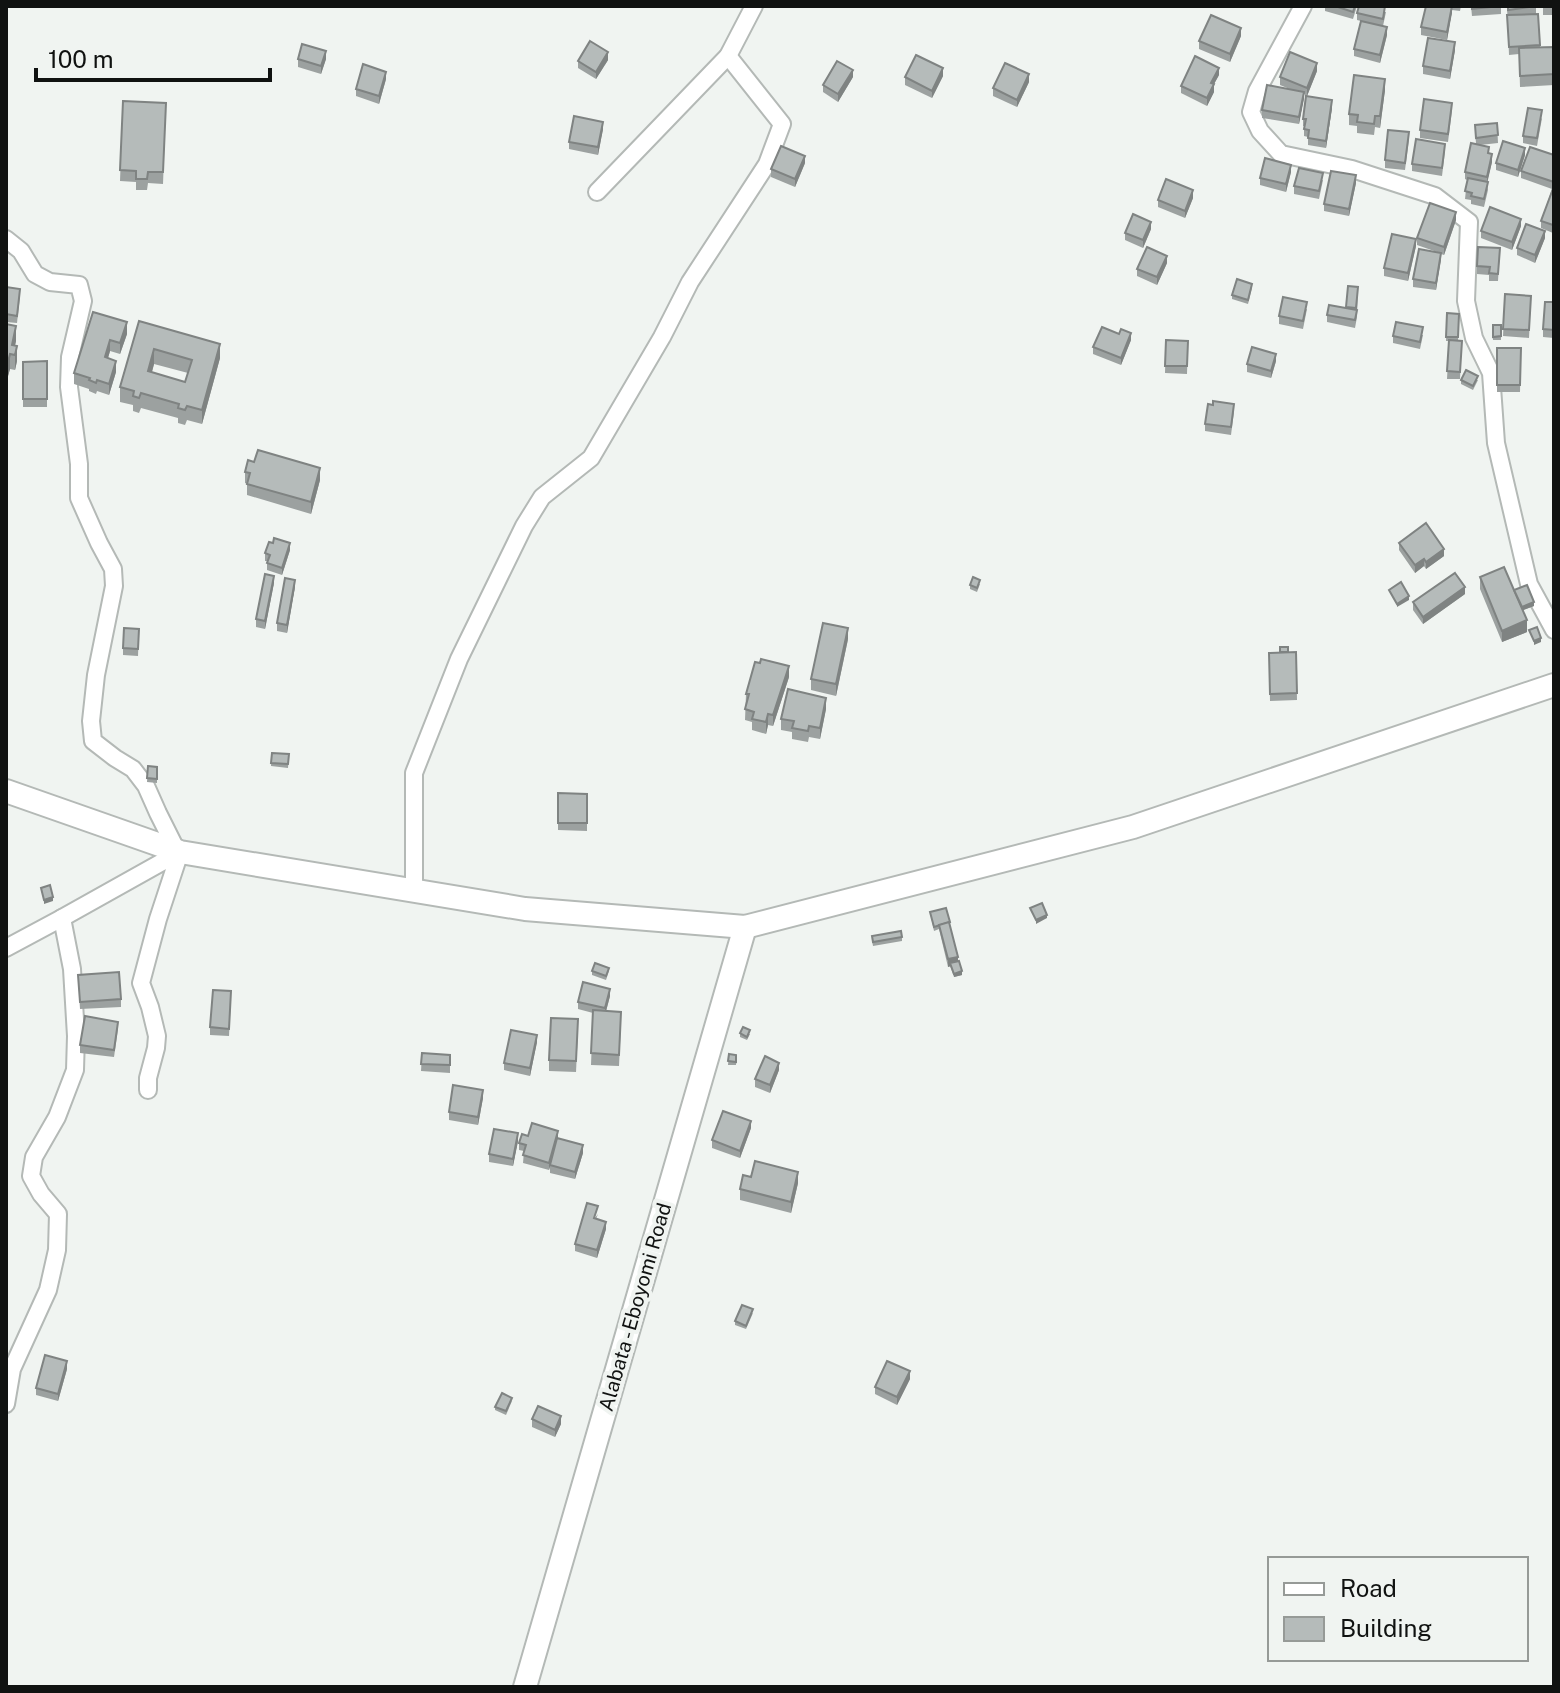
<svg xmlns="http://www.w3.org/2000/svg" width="1560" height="1693" font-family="'Public Sans',sans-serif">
	<rect width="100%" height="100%" fill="#f0f4f1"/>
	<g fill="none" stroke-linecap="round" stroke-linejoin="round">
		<g stroke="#b4b9b6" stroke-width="20">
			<g id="street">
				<polyline points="1303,6 1257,91 1251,112 1260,131 1281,154 1352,169 1435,196 1469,222 1466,301 1474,338 1491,373 1496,443 1529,584 1554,630"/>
				<polyline points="597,192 728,56 754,6"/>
				<polyline points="6,239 21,251 35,274 50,282 79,285 83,301 70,357 69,387 79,464 79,498 99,543 113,569 114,586 96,675 91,721 93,741 115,758 133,769 146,786 158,813 177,851"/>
				<polyline points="414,891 414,773 459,659 524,526 542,497 591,458 662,337 690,282 767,164 782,124 728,56"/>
				<polyline points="6,948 62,918"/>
				<polyline points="6,1404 12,1369 48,1290 57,1250 58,1214 41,1194 31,1176 34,1157 57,1117 75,1070 76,1036 72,969 62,918 180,852 158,919 141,983 150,1007 157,1036 156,1048 148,1078 148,1090"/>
			</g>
		</g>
		<g stroke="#b4b9b6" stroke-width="26">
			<g id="secondary">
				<polyline points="6,791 180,852 525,909 745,927 1133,827 1554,685"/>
				<polyline points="525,1687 745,927"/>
			</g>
		</g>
		<use href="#street" stroke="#fff" stroke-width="16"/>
		<use href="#secondary" stroke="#fff" stroke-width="22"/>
	</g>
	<g fill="#9ca1a0" fill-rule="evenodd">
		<polygon points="1325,6 1357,6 1353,19 1325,11"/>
		<polygon points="1426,6 1461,6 1460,11 1452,10 1447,40 1421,35 1421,27"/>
		<polygon points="1471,6 1501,6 1501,14 1472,16"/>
		<polygon points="1507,6 1536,6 1536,14 1538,14 1540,47 1554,47 1554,85 1520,87 1519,54 1509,55"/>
		<rect x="1543" y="6" width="11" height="9"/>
		<polygon points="1386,12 1383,26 1387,35 1380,63 1354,56 1354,49 1361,21 1357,20 1357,13"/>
		<polygon points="1241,36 1230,62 1199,49 1199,41"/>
		<polygon points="1455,50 1450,79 1423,74 1423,66"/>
		<polygon points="298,59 326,59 321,74 298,67"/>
		<polygon points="608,60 596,79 578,68 578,61"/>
		<polygon points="1317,71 1307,96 1304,94 1299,124 1262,118 1262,110 1292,90 1280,85 1280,77"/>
		<polygon points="1219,75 1214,84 1214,92 1207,106 1181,93 1181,86"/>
		<polygon points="943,76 932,98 905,85 905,77"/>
		<polygon points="853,77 838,102 823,92 823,85"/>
		<polygon points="386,79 379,104 356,96 356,89"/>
		<polygon points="1029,82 1017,107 993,96 993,88"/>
		<polygon points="1385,90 1380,128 1375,127 1374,135 1357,133 1357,126 1349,125 1349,114"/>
		<polygon points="123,101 166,103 163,184 148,183 147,190 136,190 136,182 120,181"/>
		<polygon points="1332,108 1326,148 1308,145 1308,137 1304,136 1304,126 1303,126 1303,119"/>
		<polygon points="1452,110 1448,142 1420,138 1420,130"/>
		<polygon points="1542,118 1537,146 1523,143 1523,136"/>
		<polygon points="1497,123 1498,143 1480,145 1489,154 1492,162 1487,182 1488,190 1484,207 1471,204 1471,200 1465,199 1467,180 1465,179 1465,172 1476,144 1475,125"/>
		<polygon points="603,129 598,155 569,149 569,142"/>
		<polygon points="1409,139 1405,170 1385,168 1385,160"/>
		<polygon points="1445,151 1442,176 1412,171 1412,164"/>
		<polygon points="1525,155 1518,177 1496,170 1496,163"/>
		<polygon points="1554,155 1554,231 1553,233 1541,228 1541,221 1552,189 1521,178 1521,171"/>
		<polygon points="805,163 795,187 771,177 771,169"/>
		<polygon points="1291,172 1286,192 1260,185 1260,178"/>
		<polygon points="1323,180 1319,199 1294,194 1294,186"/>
		<polygon points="1356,183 1349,216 1324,211 1324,204"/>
		<polygon points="1193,198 1185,218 1158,207 1158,200"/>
		<polygon points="1456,220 1444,255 1441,254 1436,290 1413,287 1413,279 1437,252 1417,245 1417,238"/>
		<polygon points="1521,226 1512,250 1481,238 1481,231"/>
		<polygon points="1151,229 1143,248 1125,240 1125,233"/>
		<polygon points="1545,238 1535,263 1517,255 1517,248"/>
		<polygon points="1416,246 1408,281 1384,276 1384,268"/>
		<polygon points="1500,248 1498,281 1489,281 1489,275 1477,274 1477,266"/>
		<polygon points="1167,263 1157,285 1137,276 1137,269"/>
		<polygon points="6,287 20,296 17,323 6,322"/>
		<polygon points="1358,287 1357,317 1355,328 1327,322 1327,315 1346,308"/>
		<polygon points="1252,288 1248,304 1232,299 1232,295"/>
		<polygon points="1505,294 1531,296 1529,338 1503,336"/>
		<polygon points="1554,302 1554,338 1543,337 1543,329"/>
		<polygon points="1307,309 1303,329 1279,324 1279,316"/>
		<polygon points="93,312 127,334 120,354 110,351 108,358 116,372 109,395 97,391 96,394 89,391 89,389 74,384 74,373"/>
		<polygon points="1447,313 1459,314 1458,341 1462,341 1460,379 1447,379 1449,341 1446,341"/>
		<path d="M139 321 220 358 202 424 187 420 185 425 178 423V418L141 408 139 413 133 411V405L120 402V387ZM154 364 188 373 185 382 152 372Z"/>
		<polygon points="6,324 16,341 15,345 17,361 15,370 10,369 6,382 8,398 6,406"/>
		<rect x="1493" y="325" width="8" height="15"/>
		<polygon points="1423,335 1420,349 1393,343 1393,336"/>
		<polygon points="1131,340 1121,365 1093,354 1093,347"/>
		<polygon points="1166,340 1188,341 1187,374 1165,373"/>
		<polygon points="1497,348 1521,348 1520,392 1497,392"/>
		<polygon points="47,361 47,407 23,407 23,362"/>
		<polygon points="1276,361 1271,378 1247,372 1247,364"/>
		<polygon points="1461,380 1478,380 1473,390 1461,384"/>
		<polygon points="1234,412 1231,435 1205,431 1205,424"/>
		<polygon points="254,462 320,480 311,514 247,495 247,484 245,483 245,472"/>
		<polygon points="1399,543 1444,556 1426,569 1424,566 1415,573 1399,550"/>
		<polygon points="290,550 282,575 267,570 267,561 265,561 265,553"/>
		<polygon points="1480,577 1514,590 1534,606 1523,610 1527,632 1502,642 1480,589"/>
		<polygon points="274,583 265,629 256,627 256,619"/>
		<polygon points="980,584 977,592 970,589 970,585"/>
		<polygon points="295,587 287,633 277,631 277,623"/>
		<polygon points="1465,594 1423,624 1413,610 1413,602"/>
		<polygon points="139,629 138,656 123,655 123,648"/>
		<polygon points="848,639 836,696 811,690 811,679"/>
		<polygon points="1296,652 1297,700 1270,701 1269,653"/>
		<polygon points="789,677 773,726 768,725 766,734 752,730 752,722 745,720 746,694"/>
		<polygon points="826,709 820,739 809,737 808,742 792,739 792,732 781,730 781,719"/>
		<polygon points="272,753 289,754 288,768 271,766"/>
		<polygon points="148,766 157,767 157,783 147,782"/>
		<polygon points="558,793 587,794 587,831 558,830"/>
		<polygon points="930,912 950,926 958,961 962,975 954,977 950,966 948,967 939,929 934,931"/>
		<polygon points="902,937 902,941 873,946 872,940"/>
		<polygon points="592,971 609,971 606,980 592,975"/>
		<polygon points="78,975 121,999 121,1007 80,1009"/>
		<polygon points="610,996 606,1011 621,1023 619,1066 591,1065 593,1013 578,1009 578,1002"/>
		<polygon points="231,998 229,1036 210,1035 210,1027"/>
		<polygon points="118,1029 114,1057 80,1053 80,1045"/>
		<polygon points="578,1031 576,1072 549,1071 549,1060"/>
		<polygon points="740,1033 750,1034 747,1040 740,1037"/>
		<polygon points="537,1042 530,1076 504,1070 504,1063"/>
		<polygon points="422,1053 450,1055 450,1073 421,1071"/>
		<polygon points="729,1054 736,1055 736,1065 728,1065"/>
		<polygon points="779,1070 770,1093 755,1087 755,1079"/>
		<polygon points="483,1098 478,1125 449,1120 449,1112"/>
		<polygon points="751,1128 740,1158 712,1148 712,1140"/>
		<polygon points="528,1136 558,1139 583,1153 575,1179 550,1173 550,1165 553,1155 549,1170 523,1163 524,1151 519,1150 519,1143"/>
		<polygon points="518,1141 513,1166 489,1162 489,1154"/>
		<polygon points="751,1177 798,1183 791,1213 740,1200 740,1189"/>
		<polygon points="598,1214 596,1219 606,1229 597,1258 575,1251 575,1244"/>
		<polygon points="753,1313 746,1329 735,1325 735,1321"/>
		<polygon points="67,1369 58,1401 36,1395 36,1388"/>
		<polygon points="910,1379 897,1405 875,1394 875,1387"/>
		<polygon points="512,1401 506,1415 495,1410 495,1407"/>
		<polygon points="532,1419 561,1424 555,1437 532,1427"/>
	</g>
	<g fill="#7f8382">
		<polygon points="1452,6 1452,13 1447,40 1447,32"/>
		<polygon points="1387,27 1387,35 1380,63 1380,55"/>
		<polygon points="1241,28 1241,36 1230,62 1230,54"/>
		<polygon points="1455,42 1455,50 1450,79 1450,71"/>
		<polygon points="326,51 326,59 321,74 321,66"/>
		<polygon points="608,52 608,60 596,79 596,72"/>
		<polygon points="1317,63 1317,71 1307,96 1307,88"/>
		<polygon points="943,68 943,76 932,98 932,91"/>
		<polygon points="1219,68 1219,75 1214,84 1214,92 1207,106 1207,98 1211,83"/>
		<polygon points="853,70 853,77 838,102 838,94"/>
		<polygon points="386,72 386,79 379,104 379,96"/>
		<polygon points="1029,74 1029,82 1017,107 1017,100"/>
		<polygon points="1385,79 1385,90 1380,128 1380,116"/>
		<polygon points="1304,92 1304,99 1299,124 1299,117"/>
		<polygon points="1332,100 1332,108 1326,148 1326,141"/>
		<polygon points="603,122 603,129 598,155 598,147"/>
		<polygon points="1525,148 1525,155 1518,177 1518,170"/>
		<polygon points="1492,154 1492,162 1487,184 1487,177"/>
		<polygon points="805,156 805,163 795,187 795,179"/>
		<polygon points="1291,165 1291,172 1286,192 1286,184"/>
		<polygon points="1356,175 1356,183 1349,216 1349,209"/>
		<polygon points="1193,190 1193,198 1185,218 1185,211"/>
		<polygon points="1456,212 1456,220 1444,255 1444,247"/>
		<polygon points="1521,219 1521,226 1512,250 1512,242"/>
		<polygon points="1151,222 1151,229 1143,248 1143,240"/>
		<polygon points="1545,231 1545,238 1535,263 1535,255"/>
		<polygon points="1416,239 1416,246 1408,281 1408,273"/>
		<polygon points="1441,253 1441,260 1436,290 1436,283"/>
		<polygon points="1167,256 1167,263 1157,285 1157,277"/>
		<polygon points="127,322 127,334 120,354 120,343"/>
		<polygon points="16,326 16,341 13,354 12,345"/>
		<polygon points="1131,333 1131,340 1121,365 1121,358"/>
		<polygon points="110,340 110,351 105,368 105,357"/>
		<polygon points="220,344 220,358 202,424 202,410"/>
		<polygon points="17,346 17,361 15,370 15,355"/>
		<polygon points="154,349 154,364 148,386 148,371"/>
		<polygon points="10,354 10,369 6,384 6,370"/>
		<polygon points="1276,354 1276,361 1271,378 1271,371"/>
		<polygon points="116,361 116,372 109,395 109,384"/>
		<polygon points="8,383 8,398 6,406 6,391"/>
		<polygon points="320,468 320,480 311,514 311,502"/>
		<polygon points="290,543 290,550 282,575 282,568"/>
		<polygon points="1444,549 1444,556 1426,569 1426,562"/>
		<polygon points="1424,559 1424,566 1415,573 1415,565"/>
		<polygon points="274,576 274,583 265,629 265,621"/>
		<polygon points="295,580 295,587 287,633 287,625"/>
		<polygon points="1465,587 1465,594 1423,624 1423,617"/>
		<polygon points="1409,596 1409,600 1397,607 1397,604"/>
		<polygon points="1534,602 1534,606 1521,611 1521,608"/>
		<polygon points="1527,620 1527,632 1502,642 1502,631"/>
		<polygon points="848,628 848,639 836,696 836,684"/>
		<polygon points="1541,638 1541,642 1534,645 1534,641"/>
		<polygon points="789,666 789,677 773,726 773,715"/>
		<polygon points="826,698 826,709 820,739 820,728"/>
		<polygon points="768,714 768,725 766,734 766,722"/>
		<polygon points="53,897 53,901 44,904 44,900"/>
		<polygon points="1047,915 1047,918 1036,924 1036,920"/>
		<polygon points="958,957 958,964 948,967 948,959"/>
		<polygon points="962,971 962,975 954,977 954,974"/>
		<polygon points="610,989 610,996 605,1015 605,1008"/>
		<polygon points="537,1035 537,1042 530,1076 530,1068"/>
		<polygon points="779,1063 779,1070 770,1093 770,1085"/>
		<polygon points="483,1090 483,1098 478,1125 478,1117"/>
		<polygon points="751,1121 751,1128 740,1158 740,1151"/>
		<polygon points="558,1131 558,1138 549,1170 549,1163"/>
		<polygon points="518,1133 518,1141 513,1166 513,1159"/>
		<polygon points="583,1145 583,1153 575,1179 575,1172"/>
		<polygon points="798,1172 798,1183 791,1213 791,1202"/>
		<polygon points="606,1222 606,1229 597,1258 597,1250"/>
		<polygon points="67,1361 67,1369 58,1401 58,1394"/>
		<polygon points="910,1371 910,1379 897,1405 897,1397"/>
		<polygon points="561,1416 561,1424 555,1437 555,1430"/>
	</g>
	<g fill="#b5bbba" stroke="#7f8382" stroke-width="2" fill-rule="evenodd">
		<polygon points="1335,6 1355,6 1353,12"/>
		<polygon points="1359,6 1385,6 1383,19 1357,13"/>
		<polygon points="1426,6 1452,6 1447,32 1421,27"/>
		<polygon points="1472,6 1501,6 1472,9"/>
		<polygon points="1508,6 1536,6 1508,10"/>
		<polygon points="1538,14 1540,45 1509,47 1507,15"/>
		<polygon points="1211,15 1241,28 1230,54 1199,41"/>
		<polygon points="1361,21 1387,27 1380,55 1354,49"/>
		<polygon points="1428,38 1455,42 1450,71 1423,66"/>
		<polygon points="590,41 608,52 596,72 578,61"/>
		<polygon points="302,44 326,51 321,66 298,59"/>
		<polygon points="1554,47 1554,74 1520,76 1519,48"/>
		<polygon points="1290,52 1317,63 1307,88 1280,77"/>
		<polygon points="916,55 943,68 932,91 905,77"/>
		<polygon points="1195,56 1219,68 1211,83 1214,84 1207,98 1181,86"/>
		<polygon points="837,61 853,70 838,94 823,85"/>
		<polygon points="1005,63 1029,74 1017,100 993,88"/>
		<polygon points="363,64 386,72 379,96 356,89"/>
		<polygon points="1354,75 1385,79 1380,116 1375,116 1374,124 1357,122 1358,115 1349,114"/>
		<polygon points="1267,85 1304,92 1299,117 1262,110"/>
		<polygon points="1306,96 1332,100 1326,141 1308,138 1309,130 1304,129 1306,119 1303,119"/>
		<polygon points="1424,99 1452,103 1448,134 1420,130"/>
		<polygon points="123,101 166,103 163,172 148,172 147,179 136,179 136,171 120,170"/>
		<polygon points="1528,108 1542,110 1537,138 1523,136"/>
		<polygon points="574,116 603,122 598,147 569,142"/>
		<polygon points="1497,123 1498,135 1476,138 1475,125"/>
		<polygon points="1388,130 1409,132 1405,163 1385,160"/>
		<polygon points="1416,139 1445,144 1442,168 1412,164"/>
		<polygon points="1503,141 1525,148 1518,170 1496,163"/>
		<polygon points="1471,143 1489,147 1488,153 1492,154 1487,177 1465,172"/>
		<polygon points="781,146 805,156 795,179 771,169"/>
		<polygon points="1530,147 1554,155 1554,182 1521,171"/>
		<polygon points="1265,158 1291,165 1286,184 1260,178"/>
		<polygon points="1299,168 1323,173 1319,191 1294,186"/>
		<polygon points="1331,171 1356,175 1349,209 1324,204"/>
		<polygon points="1468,178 1488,182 1484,199 1471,196 1472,193 1465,191"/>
		<polygon points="1166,179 1193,190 1185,211 1158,200"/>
		<polygon points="1554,186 1554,223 1553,225 1541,221"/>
		<polygon points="1430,203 1456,212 1444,247 1417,238"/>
		<polygon points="1490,207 1521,219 1512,242 1481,231"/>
		<polygon points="1133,214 1151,222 1143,240 1125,233"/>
		<polygon points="1526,224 1545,231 1535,255 1517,248"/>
		<polygon points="1392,234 1416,239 1408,273 1384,268"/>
		<polygon points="1147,247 1167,256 1157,277 1137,269"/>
		<polygon points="1478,247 1500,248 1498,274 1489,273 1490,267 1477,266"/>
		<polygon points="1419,249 1441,253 1436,283 1413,279"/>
		<polygon points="1237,279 1252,284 1248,300 1232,295"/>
		<polygon points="1348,286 1358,287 1356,308 1346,307"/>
		<polygon points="6,287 20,289 17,316 6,314"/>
		<polygon points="1505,294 1531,296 1529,330 1503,329"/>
		<polygon points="1283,297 1307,302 1303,321 1279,316"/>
		<polygon points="1545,302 1554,302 1554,330 1543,329"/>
		<polygon points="1329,305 1357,310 1355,320 1327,315"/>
		<polygon points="93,312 127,322 120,343 110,340 105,357 116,361 109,384 97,380 96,383 89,380 90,378 74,373"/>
		<polygon points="1447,313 1459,314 1458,337 1446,337"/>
		<path d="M139 321 220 344 202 410 187 406 185 410 178 408 179 404 141 393 139 398 133 396 134 391 120 387ZM154 349 192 360 185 382 148 371Z"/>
		<polygon points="1396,322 1423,327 1420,342 1393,336"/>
		<polygon points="6,324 16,326 12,345 17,346 15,355 10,354 6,370"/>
		<polygon points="1493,325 1501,325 1501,336 1493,337"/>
		<polygon points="1102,327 1119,334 1121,329 1131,333 1121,358 1093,347"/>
		<polygon points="1166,340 1188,341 1187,366 1165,366"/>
		<polygon points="1449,340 1462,341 1460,372 1447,371"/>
		<polygon points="1252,347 1276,354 1271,371 1247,364"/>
		<polygon points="1497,348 1521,348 1520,385 1497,385"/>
		<polygon points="47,361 47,399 23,399 23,362"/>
		<polygon points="1466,370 1478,376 1473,386 1461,380"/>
		<polygon points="1213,401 1234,404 1231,427 1205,424 1208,404 1213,405"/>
		<polygon points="258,450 320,468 311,502 247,484 250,473 245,472 248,460 254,462"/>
		<polygon points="1426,523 1444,549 1426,562 1424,559 1415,565 1399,543"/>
		<polygon points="274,538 290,543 282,568 267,563 270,555 265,553 269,542 273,543"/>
		<polygon points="1504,567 1527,620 1502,631 1480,577"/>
		<polygon points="1455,573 1465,587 1423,617 1413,602"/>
		<polygon points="265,574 274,576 265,621 256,619"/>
		<polygon points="973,577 980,580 977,588 970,585"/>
		<polygon points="285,578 295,580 287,625 277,623"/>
		<polygon points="1401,582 1409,596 1397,604 1389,590"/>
		<polygon points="1527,585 1534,602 1522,607 1514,590"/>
		<polygon points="823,623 848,628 836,684 811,679"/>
		<polygon points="1537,627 1541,638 1534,641 1529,630"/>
		<polygon points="124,628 139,629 138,649 123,648"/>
		<rect x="1280" y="647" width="8" height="5"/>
		<polygon points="1296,652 1297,693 1270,694 1269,653"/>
		<polygon points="761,659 789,666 773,715 768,714 766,722 752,719 754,712 745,709 749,694 746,694 755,662 760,663"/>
		<polygon points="788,689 826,698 820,728 809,726 808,731 792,728 794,721 781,719"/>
		<polygon points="272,753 289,754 288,764 271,763"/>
		<polygon points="148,766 157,767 157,779 147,778"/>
		<polygon points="558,793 587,794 587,823 558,823"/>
		<polygon points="50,885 53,897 44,900 41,888"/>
		<polygon points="1042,903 1047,915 1036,920 1030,908"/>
		<polygon points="946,908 950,922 934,927 930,912"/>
		<polygon points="949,922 958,957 948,959 939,925"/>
		<polygon points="901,931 902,937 873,942 872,936"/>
		<polygon points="959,961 962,971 954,974 950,963"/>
		<polygon points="595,963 609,968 606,976 592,971"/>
		<polygon points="119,972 121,999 80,1002 78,975"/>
		<polygon points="583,982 610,989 605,1008 578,1002"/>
		<polygon points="213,990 231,991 229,1029 210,1027"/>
		<polygon points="593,1010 621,1012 619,1055 591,1053"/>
		<polygon points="85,1016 118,1022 114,1050 80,1045"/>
		<polygon points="551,1018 578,1019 576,1061 549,1060"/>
		<polygon points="743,1027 750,1030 747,1037 740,1033"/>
		<polygon points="511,1030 537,1035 530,1068 504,1063"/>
		<polygon points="422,1053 450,1055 450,1065 421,1064"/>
		<polygon points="729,1054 736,1055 736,1062 728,1061"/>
		<polygon points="765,1056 779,1063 770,1085 755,1079"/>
		<polygon points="453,1085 483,1090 478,1117 449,1112"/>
		<polygon points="723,1111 751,1121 740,1151 712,1140"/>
		<polygon points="532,1123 558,1131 549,1163 523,1155 526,1145 519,1143 522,1134 528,1136"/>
		<polygon points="494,1129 518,1133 513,1159 489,1154"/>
		<polygon points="557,1138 583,1145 575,1172 550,1165"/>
		<polygon points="755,1161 798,1172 791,1202 740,1189 743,1175 751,1177"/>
		<polygon points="587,1203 598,1206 594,1218 606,1222 597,1250 575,1244"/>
		<polygon points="742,1305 753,1309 746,1326 735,1321"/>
		<polygon points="45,1355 67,1361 58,1394 36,1388"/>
		<polygon points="887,1361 910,1371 897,1397 875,1387"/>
		<polygon points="502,1393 512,1398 506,1411 495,1407"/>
		<polygon points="538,1406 561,1416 555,1430 532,1419"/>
	</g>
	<g text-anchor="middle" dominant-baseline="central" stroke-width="8" stroke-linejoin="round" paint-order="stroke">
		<g font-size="20" fill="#101211" stroke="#f0f4f1">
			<text transform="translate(635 1307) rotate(-74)">Alabata - Eboyomi Road</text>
		</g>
	</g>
	<rect width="1560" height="1693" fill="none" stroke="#101211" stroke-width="16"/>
	<rect x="1268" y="1557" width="260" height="104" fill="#f0f4f1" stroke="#969a97" stroke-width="2"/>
	<rect x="1284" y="1583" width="40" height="12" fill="#ffffff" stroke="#969a97" stroke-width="2"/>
	<text x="1340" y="1597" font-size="24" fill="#101211">Road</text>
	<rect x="1284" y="1617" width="40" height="24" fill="#b5bbba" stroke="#969a97" stroke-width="2"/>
	<text x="1340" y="1637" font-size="24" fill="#101211">Building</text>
	<path d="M36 68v12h234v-12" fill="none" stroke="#101211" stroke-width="4"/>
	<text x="48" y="68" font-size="24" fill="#101211" stroke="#f0f4f1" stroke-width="6" paint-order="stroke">100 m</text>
</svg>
